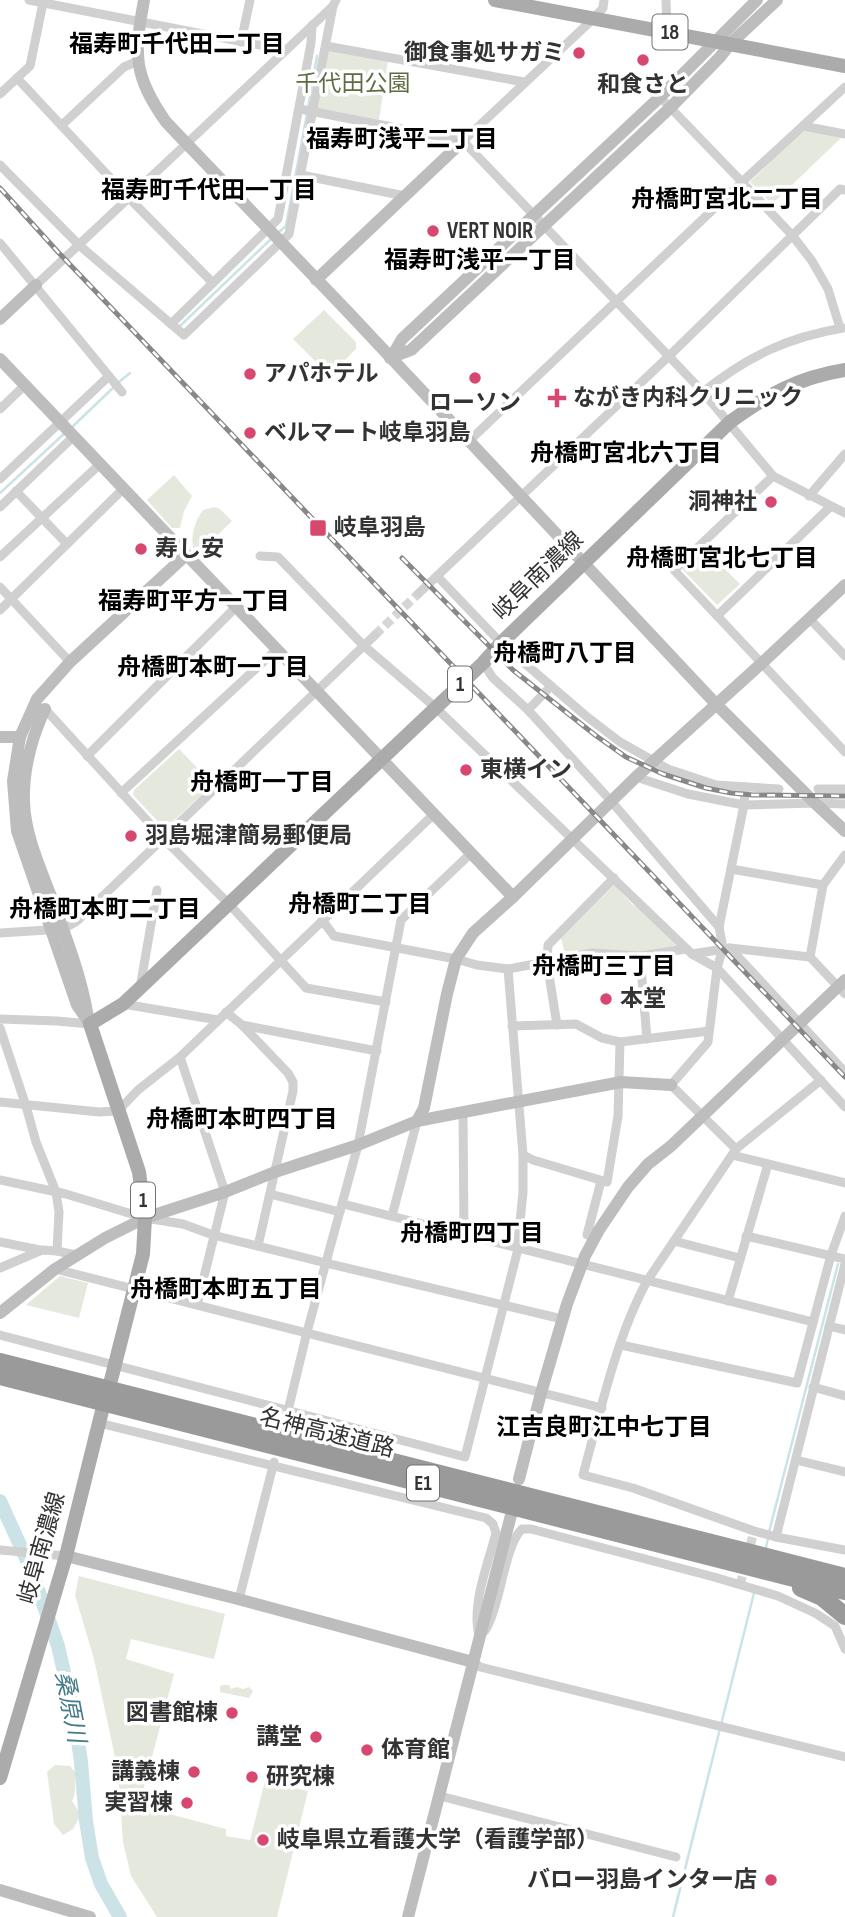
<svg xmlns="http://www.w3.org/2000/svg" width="845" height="1917" font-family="'Sofia Sans Condensed','Noto Sans JP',sans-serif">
	<rect width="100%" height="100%" fill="#fff"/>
	<g fill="#e5e9dd">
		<polygon points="328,49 388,60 379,120 318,108"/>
		<polygon points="803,130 841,138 772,204 750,182"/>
		<polygon points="324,310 356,342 356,349 334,371 324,370 293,339"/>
		<polygon points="174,475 192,496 184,511 180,528 172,528 147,500"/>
		<path d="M214 507 220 509 232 521 200 553 201 556 195 553C189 539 194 522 203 510Z"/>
		<polygon points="704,548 740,584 717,605 682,569"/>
		<polygon points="179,749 213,784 165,829 133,795 134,790"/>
		<polygon points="614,885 633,905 640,908 677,946 638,952 565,954 561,938"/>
		<polygon points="60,1276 88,1283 79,1318 26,1305"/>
		<polygon points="79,1576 225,1614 214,1659 131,1639 126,1659 174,1674 139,1806 226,1829 226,1836 250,1840 265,1781 308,1791 277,1917 157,1917 131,1876 123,1842 118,1771 94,1659 75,1595"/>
		<polygon points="223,1685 229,1685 231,1689 237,1687 243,1689 249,1687 253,1691 249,1698 220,1692 220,1686"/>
		<path d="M55 1765 70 1766 76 1773C74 1783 77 1792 72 1801L81 1815 73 1829 63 1835 54 1824 47 1772Z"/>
	</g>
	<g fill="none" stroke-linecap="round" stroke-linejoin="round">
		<g stroke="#cbe2e7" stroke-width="2.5">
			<polyline points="308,108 317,56"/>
			<polyline points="279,232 286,226 307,114"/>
			<polyline points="180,326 271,239"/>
			<polyline points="119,382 130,373"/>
			<polyline points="71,428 114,387"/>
			<polyline points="0,493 66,432"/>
			<polyline points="769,1532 838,1264"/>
			<polyline points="766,1547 768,1539"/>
			<polyline points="673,1917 754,1593"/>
		</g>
		<polyline stroke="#cbe2e7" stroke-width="14" points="0,1501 30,1567 58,1646 75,1720 81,1762 86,1821 92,1858 101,1884 120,1917"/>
		<g stroke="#d6d6d6" stroke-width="9" stroke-dasharray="9 4.5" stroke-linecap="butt">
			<polyline points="375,635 419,593"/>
			<polyline points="740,1585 754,1531"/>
		</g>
		<g stroke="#d0d0d0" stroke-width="9">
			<polyline points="29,0 285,50"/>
			<polyline points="666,0 667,31"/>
			<polyline points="241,42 250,0"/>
			<polyline points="326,46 524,82"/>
			<polyline points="17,78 129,198 213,283"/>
			<polyline points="0,94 30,66 43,3"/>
			<polyline points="660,97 742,182 792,235 812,261 828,289 840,328"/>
			<polyline points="300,109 463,141 703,392 773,476 845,513"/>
			<polyline points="62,125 124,67 138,61"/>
			<polyline points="803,126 845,134"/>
			<polyline points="463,141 593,19 603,8 604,0"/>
			<polyline points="0,165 79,245 184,335 289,234 333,6 336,0"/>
			<polyline points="301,175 405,196"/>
			<polyline points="0,243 122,392"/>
			<polyline points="36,285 333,6"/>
			<polyline points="171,324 278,219 311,43 312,25"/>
			<path d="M703 392C746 357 788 337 843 328"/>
			<polyline points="0,409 25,385"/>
			<polyline points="469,441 742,182 845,87"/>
			<polyline points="773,476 674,570 845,752"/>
			<polyline points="0,479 109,376"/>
			<polyline points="16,491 67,544"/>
			<polyline points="809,496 845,454"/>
			<polyline points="0,507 74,436"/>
			<polyline points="260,556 278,557 363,645 435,707 692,954 717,968 845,1107"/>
			<polyline points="0,557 99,465"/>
			<polyline points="437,576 501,643 586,716 620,742 668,769 716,785 779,789"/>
			<polyline points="0,587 70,662"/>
			<polyline points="419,593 669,356 840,189 845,190"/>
			<polyline points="0,610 122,490"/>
			<polyline points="717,616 830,507"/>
			<polyline points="810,619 845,656"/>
			<polyline points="483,663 493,678 528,710 611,801 719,927"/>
			<polyline points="45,709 163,838 229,904 306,988 386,1002"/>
			<polyline points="528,710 551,686"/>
			<polyline points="87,756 235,608"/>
			<polyline points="636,777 688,794 744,805 815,803 845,804"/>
			<polyline points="818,789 845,789"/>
			<polyline points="121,793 276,650"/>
			<polyline points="731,869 823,885"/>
			<polyline points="322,920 334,936 456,959 477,965 508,969 592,953 640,956 686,949"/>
			<polyline points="0,933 63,929 77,921 375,635"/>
			<polyline points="730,948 845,1072"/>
			<polyline points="692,954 730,948 810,957 845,994"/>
			<polyline points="640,956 647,1039"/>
			<polyline points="810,957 823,885 845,855"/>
			<polyline points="140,988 157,890"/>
			<polyline points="123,1004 218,1020"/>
			<polyline points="226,1012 242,1025 288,1073 293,1082 293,1091 258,1246"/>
			<polyline points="0,1019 57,1021 90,1024"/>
			<polyline points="242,1025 377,1051"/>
			<polyline points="557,1025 547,962 548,945 614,878"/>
			<polyline points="512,1026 576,1024 602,1038 620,1042 709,1031"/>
			<polyline points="0,1028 26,1106 36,1142 56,1192 59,1212 57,1251"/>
			<polyline points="180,1057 225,1192 197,1305"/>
			<path d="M821 1080 736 1149 647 1281C616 1338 600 1413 583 1475L633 1488 754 1531 776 1537 845 1550"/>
			<polyline points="0,1102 99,1112 118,1111 138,1090 180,1057 433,815"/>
			<polyline points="463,1111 464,1234"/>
			<polyline points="736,1149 671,1085 708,1042 717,968 723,948 719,927 744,805 745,787"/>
			<polyline points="523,1155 533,1160 607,1182 618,1116 620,1042"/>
			<polyline points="732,1155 845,1183"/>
			<polyline points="0,1180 66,1194 145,1218 183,1224 213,1235 326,1263 562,1319"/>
			<polyline points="270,1194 340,1212"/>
			<polyline points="343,1204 813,1322"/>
			<polyline points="392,1216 417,1121"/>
			<polyline points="587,1235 601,1181"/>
			<polyline points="746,1236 845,1259"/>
			<polyline points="674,1241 740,1258"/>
			<polyline points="0,1242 40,1250"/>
			<polyline points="0,1268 42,1250 57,1251 76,1255"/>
			<polyline points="55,1269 602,1408"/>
			<polyline points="728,1301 768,1164"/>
			<polyline points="829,1326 845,1330"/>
			<polyline points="0,1335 465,1457 517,1253 523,1192 523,1155 508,969"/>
			<polyline points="621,1345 797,1383 831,1255 845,1216"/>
			<polyline points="813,1387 845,1396"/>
			<path d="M99 1423 486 1518 493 1524 496 1533C488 1564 471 1605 479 1636"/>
			<polyline points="285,1423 307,1332 358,1145 401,920 470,854"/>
			<polyline points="796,1460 845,1472"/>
			<polyline points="776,1537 845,1264"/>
			<polyline points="0,1550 66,1556"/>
			<polyline points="239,1599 274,1462"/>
			<path d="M485 1631C501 1605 504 1546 522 1529H531L714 1577 778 1596 815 1613 835 1626 845 1649"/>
			<polyline points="473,1662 480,1667 845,1757"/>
			<polyline points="440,1796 676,1857"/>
		</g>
		<g stroke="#bdbdbd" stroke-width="12">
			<path d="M144 0C134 55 133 75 166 122L348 312 716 704 815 803 845 831"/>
			<polyline points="316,280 463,141"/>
			<polyline points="0,319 36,285"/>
			<polyline points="390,358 411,350 671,107 720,57 730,44 777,0"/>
			<polyline points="391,358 402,339 660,97 757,0"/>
			<polyline points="0,359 513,897"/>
			<path d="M45 709C31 739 23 769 24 802 25 834 39 865 50 894 65 934 81 975 88 1017"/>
			<polyline points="0,737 20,737"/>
			<polyline points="90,1024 77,1005 17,831 13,781 20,737 37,699 70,662 186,555"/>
			<polyline points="417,1121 424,1108 447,994 456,959 473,933 513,897 636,777 762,663 845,585"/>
			<polyline points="0,1313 55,1269 105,1238 145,1218 225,1192 275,1172 358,1145 417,1121 621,1082 671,1085"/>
			<polyline points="519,1479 541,1393 567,1304 585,1256 599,1230 628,1187 648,1164 671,1146 845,980"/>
			<polyline points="66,1556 234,1598 473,1662"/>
			<polyline points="0,1890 90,1917"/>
			<polyline points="408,1917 511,1515"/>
		</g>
		<g stroke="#ababab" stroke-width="14">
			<polyline points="495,0 845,66"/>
			<path d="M111 1380 143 1254 145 1218 139 1172 90 1024 123 1004 140 988 483 663 501 643 730 422C769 394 797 378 845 370"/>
			<polyline points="0,1778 66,1556 102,1411"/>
		</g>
		<g stroke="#9a9a9a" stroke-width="18">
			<polyline points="0,1362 845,1577"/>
			<polyline points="0,1376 845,1591"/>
			<polyline points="801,1588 822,1597 845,1616"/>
		</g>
		<g stroke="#888" stroke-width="5">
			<g id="rail">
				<polyline points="0,188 58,252 845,1077"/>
				<polyline points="402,558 513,670 595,735 626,757 663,774 706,788 731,793 753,795 845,796"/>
			</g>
		</g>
		<use href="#rail" stroke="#fff" stroke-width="2.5" stroke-dasharray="8" stroke-linecap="butt"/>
	</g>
	<g fill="#d74870" stroke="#fff" stroke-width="2.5">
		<circle cx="579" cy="53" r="7"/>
		<circle cx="643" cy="60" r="7"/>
		<circle cx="433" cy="231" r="7"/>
		<circle cx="250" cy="374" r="7"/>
		<circle cx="475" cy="378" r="7"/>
		<path d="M553.5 387.5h7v7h7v7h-7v7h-7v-7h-7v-7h7z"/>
		<circle cx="250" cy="433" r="7"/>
		<circle cx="771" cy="502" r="7"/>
		<rect x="309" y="519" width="18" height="18" rx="3.5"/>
		<circle cx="141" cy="549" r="7"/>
		<circle cx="466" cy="770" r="7"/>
		<circle cx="131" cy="836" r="7"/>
		<circle cx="606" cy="999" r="7"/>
		<circle cx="232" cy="1713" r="7"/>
		<circle cx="316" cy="1737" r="7"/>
		<circle cx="367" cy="1750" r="7"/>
		<circle cx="194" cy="1772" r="7"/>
		<circle cx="252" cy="1777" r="7"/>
		<circle cx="187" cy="1803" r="7"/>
		<circle cx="263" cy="1840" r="7"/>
		<circle cx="771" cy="1880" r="7"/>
	</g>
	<g text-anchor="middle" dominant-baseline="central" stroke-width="7" stroke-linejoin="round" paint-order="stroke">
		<g fill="#fff" stroke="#707070" stroke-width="2">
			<rect x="652.5" y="14.5" width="35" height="35" rx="5"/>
			<rect x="448" y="666.5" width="24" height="35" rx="5"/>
			<rect x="131" y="1182.5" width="24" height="35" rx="5"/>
			<rect x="407" y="1465.5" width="32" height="35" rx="5"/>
		</g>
		<g font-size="21" font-weight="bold" fill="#333">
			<text x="670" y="32">18</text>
			<text x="460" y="684">1</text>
			<text x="143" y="1200">1</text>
			<text x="423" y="1483">E1</text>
		</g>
		<g font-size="23" font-weight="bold" fill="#333" stroke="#fff" text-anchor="start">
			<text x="565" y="53" text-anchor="end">御食事処サガミ</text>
			<text x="643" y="85" text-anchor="middle">和食さと</text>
			<text x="447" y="231">VERT NOIR</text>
			<text x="264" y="374">アパホテル</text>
			<text x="573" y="398">ながき内科クリニック</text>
			<text x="475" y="403" text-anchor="middle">ローソン</text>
			<text x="264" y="433">ベルマート岐阜羽島</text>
			<text x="757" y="502" text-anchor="end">洞神社</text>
			<text x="334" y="528">岐阜羽島</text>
			<text x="155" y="549">寿し安</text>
			<text x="480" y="770">東横イン</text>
			<text x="145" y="836">羽島堀津簡易郵便局</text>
			<text x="620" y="999">本堂</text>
			<text x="218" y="1713" text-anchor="end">図書館棟</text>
			<text x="302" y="1737" text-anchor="end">講堂</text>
			<text x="381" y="1750">体育館</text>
			<text x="180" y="1772" text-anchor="end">講義棟</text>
			<text x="266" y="1777">研究棟</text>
			<text x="173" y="1803" text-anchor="end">実習棟</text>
			<text x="277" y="1840">岐阜県立看護大学（看護学部）</text>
			<text x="757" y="1880" text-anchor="end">バロー羽島インター店</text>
		</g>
		<g font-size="23" fill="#5e6b43" stroke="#fff">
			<text x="353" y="84">千代田公園</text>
		</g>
		<g font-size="23" fill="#333" stroke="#fff">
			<text transform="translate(538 576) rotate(-44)">岐阜南濃線</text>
			<text transform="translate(327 1433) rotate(14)">名神高速道路</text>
			<text transform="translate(42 1548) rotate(-74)">岐阜南濃線</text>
		</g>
		<g font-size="24" font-weight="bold" fill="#000" stroke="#fff">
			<text x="177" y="44">福寿町千代田二丁目</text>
			<text x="402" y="139">福寿町浅平二丁目</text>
			<text x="209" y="190">福寿町千代田一丁目</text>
			<text x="727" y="199">舟橋町宮北二丁目</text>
			<text x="480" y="260">福寿町浅平一丁目</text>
			<text x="626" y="453">舟橋町宮北六丁目</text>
			<text x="722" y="558">舟橋町宮北七丁目</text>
			<text x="194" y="601">福寿町平方一丁目</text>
			<text x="565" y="653">舟橋町八丁目</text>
			<text x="213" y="667">舟橋町本町一丁目</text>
			<text x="262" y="782">舟橋町一丁目</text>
			<text x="360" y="904">舟橋町二丁目</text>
			<text x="105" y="909">舟橋町本町二丁目</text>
			<text x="604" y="966">舟橋町三丁目</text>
			<text x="242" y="1119">舟橋町本町四丁目</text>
			<text x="472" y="1233">舟橋町四丁目</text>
			<text x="226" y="1289">舟橋町本町五丁目</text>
			<text x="604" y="1427">江吉良町江中七丁目</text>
		</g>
		<g font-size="24" font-style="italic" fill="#447c89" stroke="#fff">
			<text transform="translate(70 1707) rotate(79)">桑原川</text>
		</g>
	</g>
</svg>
